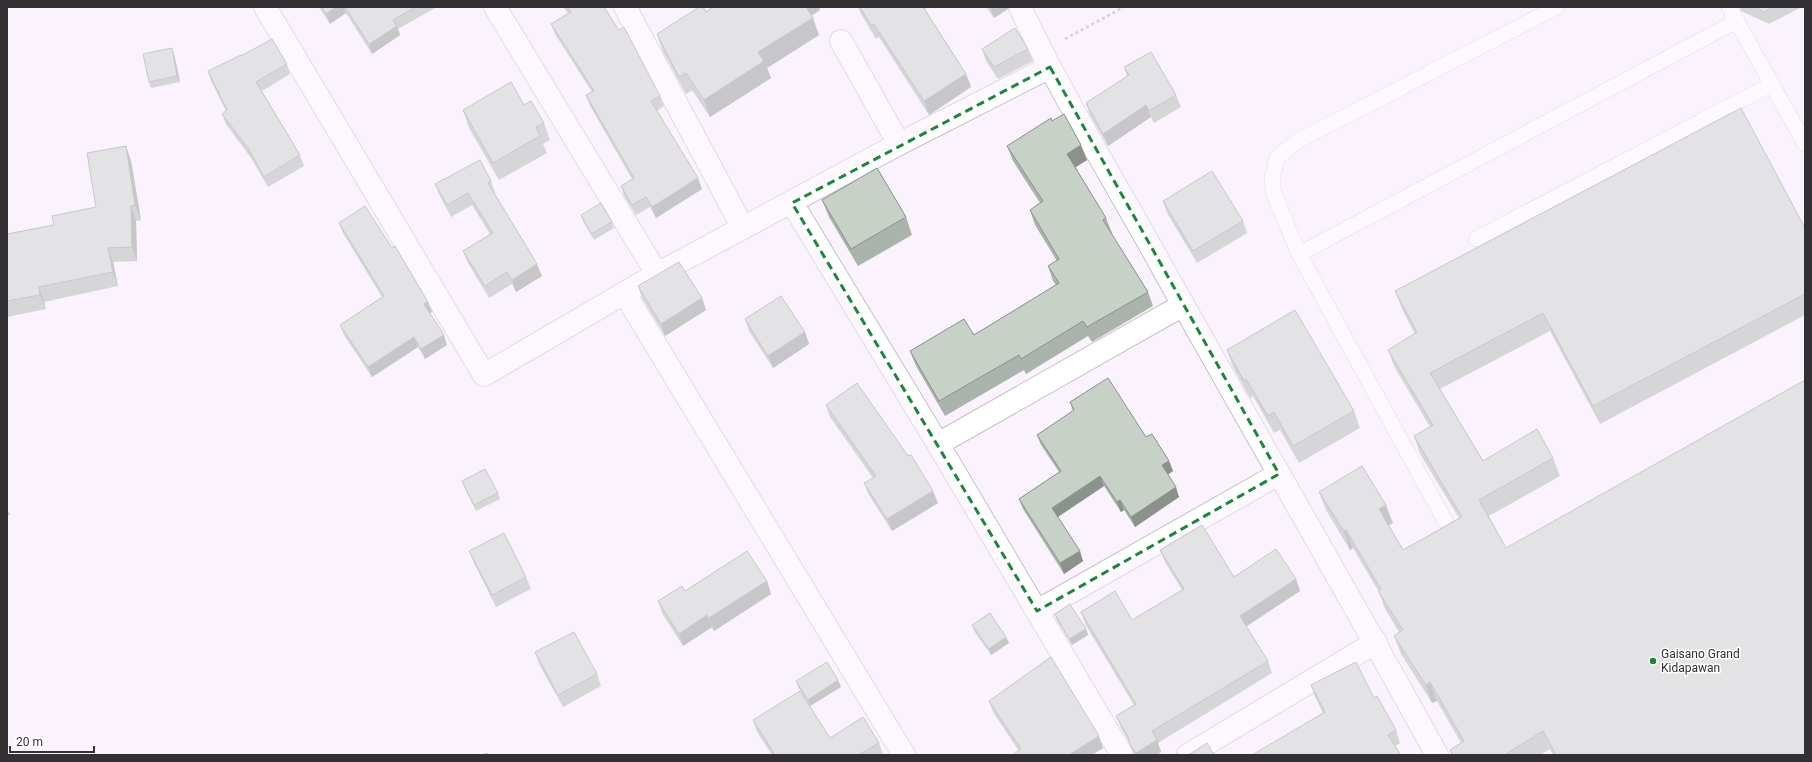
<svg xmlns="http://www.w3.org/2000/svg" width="1812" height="762" font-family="Roboto,sans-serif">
	<rect width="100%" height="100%" fill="#faf2fd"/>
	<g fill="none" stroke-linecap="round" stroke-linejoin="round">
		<g stroke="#c6bfc9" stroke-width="16">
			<g id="lane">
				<polyline points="1729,7 1805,144"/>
				<polyline points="1476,239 1772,84"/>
				<polyline points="1299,254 1737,21"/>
				<polyline points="1445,521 1299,254 1274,194 1272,179 1277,158 1296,142 1557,7"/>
			</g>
		</g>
		<g stroke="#c6bfc9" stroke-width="24">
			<g id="street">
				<polyline points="265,7 484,375 657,274 899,144 841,41"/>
				<polyline points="495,7 657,274"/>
				<polyline points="625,7 743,228"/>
				<path d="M1020 7C1059 90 1107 169 1152 249 1246 418 1344 585 1437 755"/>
				<polyline points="899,144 1050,67"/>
				<polyline points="792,203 938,444 1122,755"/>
				<polyline points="625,294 904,755"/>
				<polyline points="938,444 1183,305"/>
				<polyline points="1037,611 1279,474"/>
				<polyline points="1188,755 1376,642"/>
			</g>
		</g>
		<g stroke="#aaa4ad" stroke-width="2.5" stroke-dasharray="3 3" stroke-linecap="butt">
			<polyline points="1065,39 1124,7"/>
			<polyline points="7,514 12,513"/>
		</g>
		<use href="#lane" stroke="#fff" stroke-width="15"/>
		<use href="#street" stroke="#fff" stroke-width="22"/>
	</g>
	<g fill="#abb4ac">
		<polygon points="319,7 437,7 398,29 400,35 372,54 346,13 330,24"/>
		<polygon points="563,7 604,7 660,96 664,106 657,111 702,189 656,218 650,207 636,215 624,196 621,186 632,179 590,106 586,95 592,92 555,34 551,24 568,13"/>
		<polygon points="713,7 819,7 820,10 811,16 819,35 767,68 771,78 710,117 692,90 686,94 663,52 657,34 706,12"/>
		<polygon points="858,7 928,7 925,9 966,74 971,87 929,115 879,37 876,39 861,14"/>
		<polygon points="986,7 1008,7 1008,9 994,18"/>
		<polygon points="1740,7 1802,7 1769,24 1741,11"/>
		<polygon points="982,49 1028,49 1033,61 998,79 986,61"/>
		<polygon points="174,54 180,82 151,88 149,82"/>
		<polygon points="241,56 287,64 290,74 262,91 300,155 304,166 268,187 251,158 226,124 222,114 226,111 211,81 208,71"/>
		<polygon points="1124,67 1176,95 1181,107 1154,123 1151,117 1108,146 1090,115 1086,103 1127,76"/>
		<polygon points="524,105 544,123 550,140 543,144 547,153 499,180 469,128 463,110"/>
		<polygon points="1052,121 1087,160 1075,167 1106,218 1112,233 1111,233 1148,292 1153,306 1092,342 1088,336 1026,374 1024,370 945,416 916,366 910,351 974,335 1056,285 1053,281 1048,266 1057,261 1035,225 1030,210 1040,203 1013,161 1007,146"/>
		<polygon points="131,161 141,220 136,221 137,261 113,262 118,286 44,302 46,309 7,317 7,234 54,225 96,207"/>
		<polygon points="491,181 495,193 494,194 542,276 516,292 512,284 489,298 468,263 463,251 490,234 472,205 451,217 440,196 435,184"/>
		<polygon points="822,200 906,217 912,235 858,266 829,217"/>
		<polygon points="1163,201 1243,221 1247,233 1197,263 1167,213"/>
		<polygon points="581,215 612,222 614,228 594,240 583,221"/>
		<polygon points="339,223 392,248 428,302 432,312 430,313 447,345 425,359 418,347 372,377 344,335 340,325 382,297 343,233"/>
		<polygon points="1805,228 1805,315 1600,424 1550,331 1440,389 1483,461 1553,458 1560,476 1489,516 1506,548 1805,755 1553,755 1550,749 1540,755 1452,755 1450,750 1461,743 1437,701 1432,703 1401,654 1394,636 1399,632 1385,609 1379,592 1353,548 1350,550 1326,510 1319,492 1393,523 1389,525 1403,550 1459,518 1420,454 1414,436 1430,427 1395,368 1388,350 1415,334 1402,309 1395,291"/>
		<polygon points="638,286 702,298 706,310 665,336 642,298"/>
		<polygon points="745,319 805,332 809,344 773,368 749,331"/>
		<polygon points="1227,350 1354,411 1360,428 1299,463 1280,430 1274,433 1253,396 1250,398 1233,367"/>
		<polygon points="1070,402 1146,437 1169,461 1173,471 1168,474 1179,497 1135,527 1124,510 1121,512 1104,486 1058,517 1083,561 1064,574 1023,509 1019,499 1059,472 1041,445 1037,435 1073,411"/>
		<polygon points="826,405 938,503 892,531 869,495 864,483 873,478 830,417"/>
		<polygon points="462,481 498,493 500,499 476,511 464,487"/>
		<polygon points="1160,550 1234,577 1296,579 1300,591 1246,626 1268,661 1272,673 1158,743 1161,752 1157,755 1134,755 1130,744 1121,728 1116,716 1134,705 1085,624 1081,612 1132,620 1182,590 1165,562"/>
		<polygon points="469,551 526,577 531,589 496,607 474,563"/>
		<polygon points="767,581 771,594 714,631 712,627 683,646 662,613 658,601 685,591"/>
		<polygon points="1055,614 1086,629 1088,635 1072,645 1057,621"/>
		<polygon points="972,625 1006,637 1009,643 991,655 974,631"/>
		<polygon points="535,652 597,674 601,686 563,707 539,664"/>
		<polygon points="838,680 841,687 810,706 798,687 796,681"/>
		<polygon points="1311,685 1374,698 1396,730 1400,743 1395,746 1323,713 1315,697"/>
		<polygon points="989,701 1103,748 1092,755 1013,755 1019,751 993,712"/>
		<polygon points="753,720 830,738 879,743 883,754 881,755 772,755 757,732"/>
	</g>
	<g fill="#8b928c">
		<polygon points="336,7 344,7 346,13 330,24 326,14"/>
		<polygon points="804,7 819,7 820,10 808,18"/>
		<polygon points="990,7 1008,7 1008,9 994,18"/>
		<polygon points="813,18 819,35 767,68 771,78 710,117 704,100 758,52"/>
		<polygon points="397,26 400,35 372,54 369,44"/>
		<polygon points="172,48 174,54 180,82 177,76"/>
		<polygon points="966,74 971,87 929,115 924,101"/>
		<polygon points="1146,105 1151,117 1108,146 1103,134"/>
		<polygon points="1081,145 1087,160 1073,169 1067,154"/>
		<polygon points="126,146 131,161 141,220 135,205"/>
		<polygon points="698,178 702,189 656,218 652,207"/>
		<polygon points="131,206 136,221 137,261 132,247"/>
		<polygon points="108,248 113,262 118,286 113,272"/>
		<polygon points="537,264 542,276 516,292 512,280"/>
		<polygon points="39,287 44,302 46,309 40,295"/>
		<polygon points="702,298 706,310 665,336 661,324"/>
		<polygon points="428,302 432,312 428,314 424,304"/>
		<polygon points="805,332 809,344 773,368 768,356"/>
		<polygon points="444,335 447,345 425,359 421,349"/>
		<polygon points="414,337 418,347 372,377 368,367"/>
		<polygon points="1169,461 1173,471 1166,476 1162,465"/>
		<polygon points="1100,476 1104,486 1056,518 1052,508"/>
		<polygon points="1176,487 1179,497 1135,527 1131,517"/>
		<polygon points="933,491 938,503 892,531 887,519"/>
		<polygon points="1120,500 1124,510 1121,512 1117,502"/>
		<polygon points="1386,505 1393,523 1385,527 1379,509"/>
		<polygon points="1346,530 1353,548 1350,550 1344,531"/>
		<polygon points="1080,551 1083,561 1064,574 1060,563"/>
		<polygon points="1296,579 1300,591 1244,628 1240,616"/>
		<polygon points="767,581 771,594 714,631 709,618"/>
		<polygon points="707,615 712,627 683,646 679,634"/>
		<polygon points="1086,629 1088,635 1072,645 1069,639"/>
		<polygon points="1006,637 1009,643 991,655 989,649"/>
		<polygon points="838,680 841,687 810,706 808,700"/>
		<polygon points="1430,682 1437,701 1432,703 1426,685"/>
		<polygon points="1099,736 1103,748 1092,755 1069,755"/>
		<polygon points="1157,740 1161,752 1157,755 1136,755 1136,753"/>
	</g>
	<g fill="#c7d1c8" stroke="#8b928c">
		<polygon points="322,7 336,7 326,14"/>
		<polygon points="345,7 416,7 393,20 397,26 369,44"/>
		<polygon points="567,7 604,7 619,30 624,27 660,96 651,101 698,178 652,207 646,197 632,205 621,186 634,178 586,95 594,91 551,24 571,12"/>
		<polygon points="699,7 703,7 706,12 713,7 806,7 813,18 758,52 764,61 704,100 686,73 679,77 657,34"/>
		<polygon points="860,7 923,7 966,74 924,101 874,24 871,25"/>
		<polygon points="1755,7 1774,7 1764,12"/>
		<polygon points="1015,28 1028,49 994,67 982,49"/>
		<polygon points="272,39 287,64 256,82 300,155 264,177 248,148 222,114 227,110 208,71 241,55 241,56"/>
		<polygon points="172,48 177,76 149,82 143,54"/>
		<polygon points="1151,52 1176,95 1149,111 1146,105 1103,134 1086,103 1129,75 1124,67"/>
		<polygon points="511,82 524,105 531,101 544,123 536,127 540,136 493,163 463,110"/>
		<polygon points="1741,108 1805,228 1805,294 1593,406 1543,313 1430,373 1483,461 1537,429 1553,458 1479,500 1506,548 1805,380 1805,755 1556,755 1543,731 1504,755 1453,755 1450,750 1464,741 1430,682 1426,685 1394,636 1403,630 1378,591 1381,589 1346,530 1344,531 1319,492 1362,466 1386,505 1379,509 1403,550 1462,517 1414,436 1433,425 1388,350 1417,332 1395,291"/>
		<polygon points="1064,114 1081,145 1067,154 1106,218 1103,220 1148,292 1087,327 1083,321 1021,359 1019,355 939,401 910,351 964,319 974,335 1059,283 1048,266 1059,259 1030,210 1043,201 1007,146 1051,118 1052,121"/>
		<polygon points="126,146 135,205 131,206 132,247 108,248 113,272 39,287 40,295 7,301 7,234 54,225 52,216 96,207 87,153"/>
		<polygon points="480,160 491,181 488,183 537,264 512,280 507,272 485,286 463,251 493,233 468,193 447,205 435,184"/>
		<polygon points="877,168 906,217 851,249 822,200"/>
		<polygon points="1212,171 1243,221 1193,251 1163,201"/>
		<polygon points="601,203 612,222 591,234 581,215"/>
		<polygon points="365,206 392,248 395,246 428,302 424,304 444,335 421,349 414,337 368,367 340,325 384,296 339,223"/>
		<polygon points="679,262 702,298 661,324 638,286"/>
		<polygon points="781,296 805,332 768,356 745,319"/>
		<polygon points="1295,310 1354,411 1293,446 1274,412 1268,416 1246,379 1244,381 1227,350"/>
		<polygon points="1108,378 1146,437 1152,434 1169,461 1162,465 1176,487 1131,517 1120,500 1117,502 1100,476 1052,508 1080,551 1060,563 1019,499 1061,471 1037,435 1074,410 1070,402"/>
		<polygon points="857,383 908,456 911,455 933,491 887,519 864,483 876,476 826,405"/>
		<polygon points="485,469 498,493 474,505 462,481"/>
		<polygon points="1202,525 1234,577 1276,549 1296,579 1240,616 1268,661 1152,731 1157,740 1136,753 1130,744 1128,737 1116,716 1136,704 1081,612 1115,591 1132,620 1184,589 1160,550"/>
		<polygon points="504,533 526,577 492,595 469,551"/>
		<polygon points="747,551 767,581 709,618 707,615 679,634 658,601 682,586 685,591"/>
		<polygon points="1070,604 1086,629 1069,639 1055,614"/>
		<polygon points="990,613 1006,637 989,649 972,625"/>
		<polygon points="574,632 597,674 558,695 535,652"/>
		<polygon points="1051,657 1099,736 1069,755 1012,755 1021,749 989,701"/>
		<polygon points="827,662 838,680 808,700 796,681"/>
		<polygon points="1356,662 1374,698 1377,696 1396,730 1388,735 1401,755 1252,755 1325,712 1311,685"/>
		<polygon points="800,691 830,738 863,717 879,743 858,755 775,755 753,720"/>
		<polygon points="1207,743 1214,755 1185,755 1190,754"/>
		<polygon points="487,753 488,755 482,755"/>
		<polygon points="1177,754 1182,755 1174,755"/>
	</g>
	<path d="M0 0H1812V762H0ZM1050 67 1279 474 1037 611 792 203Z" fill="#faf2fd" fill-opacity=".55" fill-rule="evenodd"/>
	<path fill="none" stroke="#1e863b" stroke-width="3" stroke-dasharray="8 5" stroke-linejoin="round" d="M1050 67 1279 474 1037 611 792 203Z"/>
	<circle fill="#1e863b" stroke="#fff" stroke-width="1.5" cx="1653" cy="661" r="4"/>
	<g text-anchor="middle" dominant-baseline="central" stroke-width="3" stroke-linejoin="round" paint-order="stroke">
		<g font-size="12" fill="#333034" stroke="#fff" text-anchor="start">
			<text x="1661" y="654">Gaisano Grand<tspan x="1661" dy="14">Kidapawan</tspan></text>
		</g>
	</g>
	<rect width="1812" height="762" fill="none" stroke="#333034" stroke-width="16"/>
	<path d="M10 746v6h84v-6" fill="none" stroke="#333034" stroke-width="2"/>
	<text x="16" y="746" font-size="12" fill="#333034" stroke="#ffffff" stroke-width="3" paint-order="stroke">20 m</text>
</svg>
